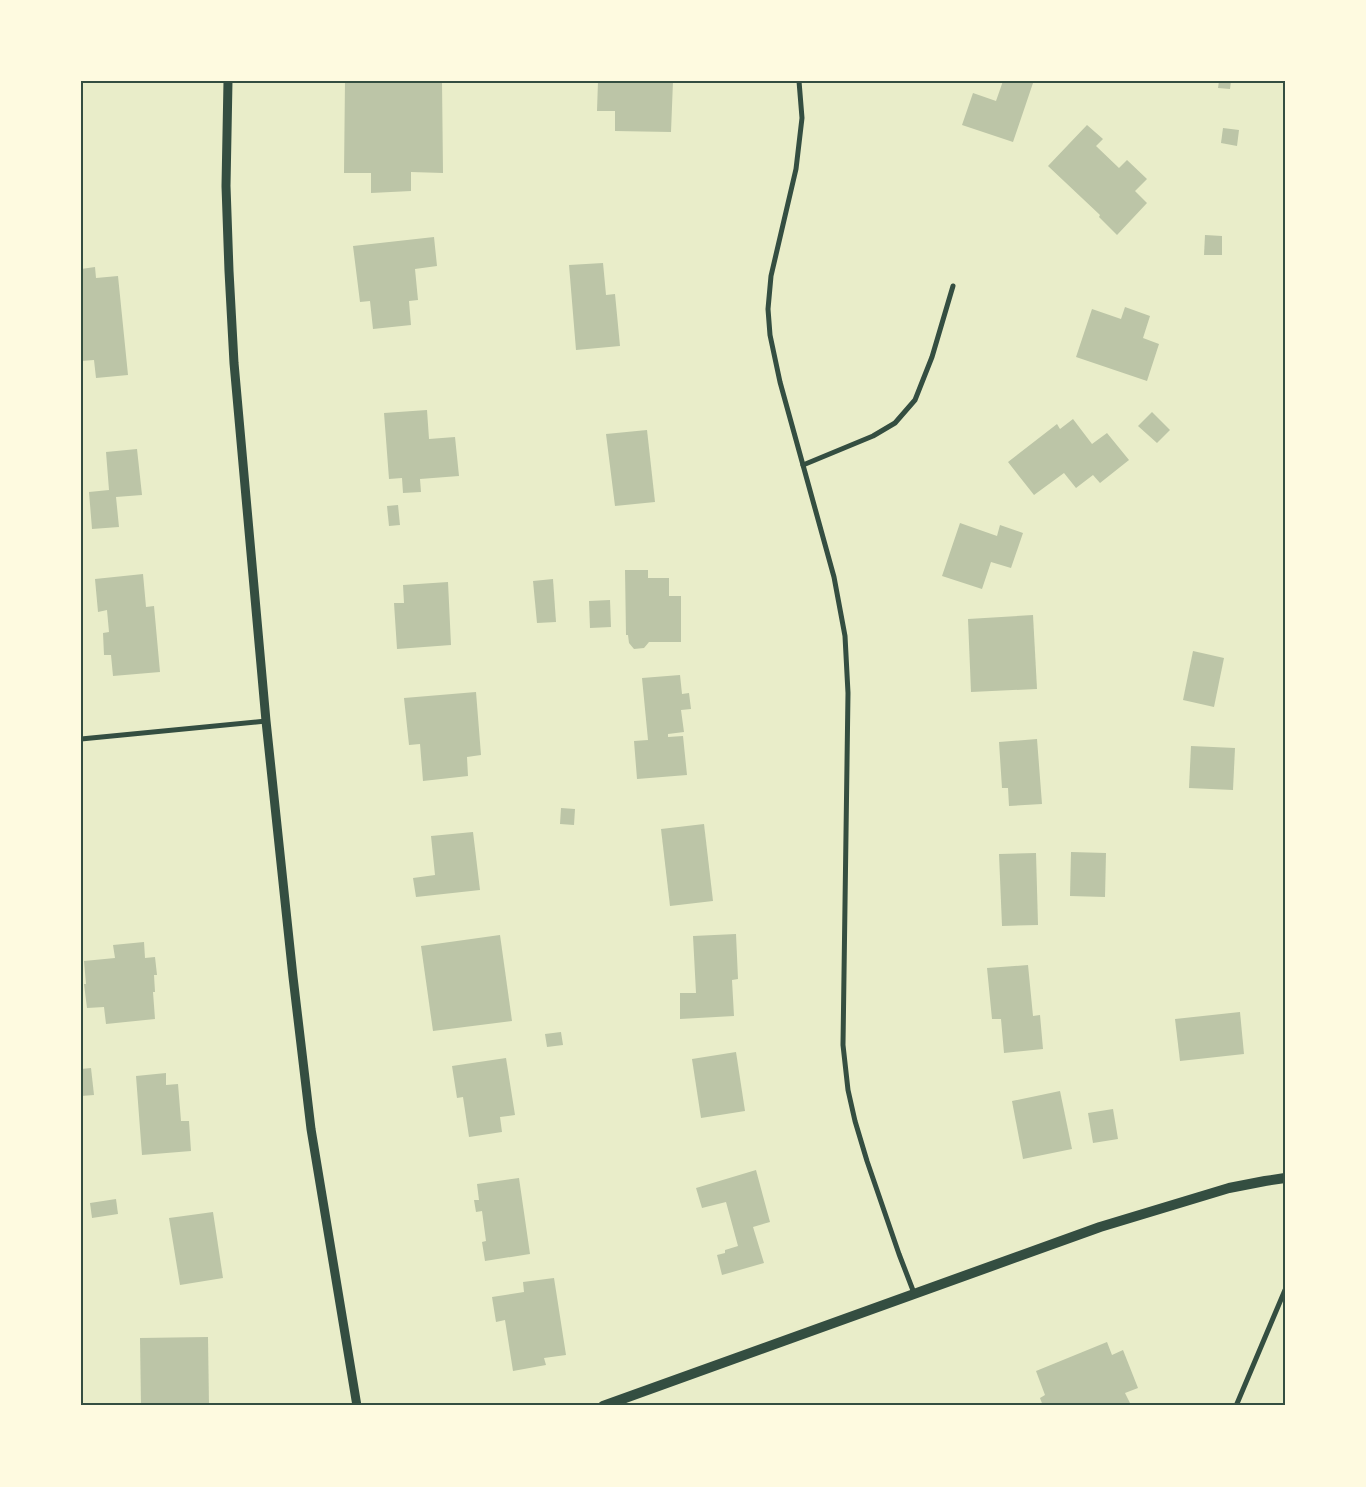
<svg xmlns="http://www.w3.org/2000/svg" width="1366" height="1487" font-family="Rubik,sans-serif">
	<rect width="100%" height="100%" fill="#e9edc9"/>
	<g fill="#bcc5a7">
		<polygon points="345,81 442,81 443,173 411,172 411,191 371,193 371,173 344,173"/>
		<polygon points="598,81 673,81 671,132 615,131 615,111 597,111"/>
		<polygon points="1003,81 1030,81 1033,83 1013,142 962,125 973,93 996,101"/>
		<polygon points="1219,81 1231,81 1230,89 1218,88"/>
		<polygon points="1087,125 1103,139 1096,146 1119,168 1127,160 1147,179 1135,191 1147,203 1117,235 1099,217 1100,215 1048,166"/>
		<polygon points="1223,128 1239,130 1237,146 1221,143"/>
		<polygon points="1205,235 1222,236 1222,255 1204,255"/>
		<polygon points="434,237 437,266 415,269 418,300 409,301 411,325 373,329 370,301 360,302 353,246"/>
		<polygon points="603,263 606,295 615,294 620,346 576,350 569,265"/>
		<polygon points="95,267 96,278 118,276 128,375 96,378 94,360 81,361 81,269"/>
		<polygon points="1125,307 1150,316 1143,338 1159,344 1147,381 1076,357 1092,309 1121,319"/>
		<polygon points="427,410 429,439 455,437 459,476 420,479 421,492 403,493 402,478 389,479 384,413"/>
		<polygon points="1152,412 1170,430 1157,443 1138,426"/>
		<polygon points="1073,419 1092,444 1107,433 1129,460 1100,483 1093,475 1076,488 1064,473 1034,495 1008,462 1057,424 1060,429"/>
		<polygon points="647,430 655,502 615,506 606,434"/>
		<polygon points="137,449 142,495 116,497 119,527 92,529 89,492 109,490 106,452"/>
		<polygon points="398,505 400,525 389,526 387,506"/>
		<polygon points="960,523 997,536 1000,525 1023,533 1011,568 991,562 982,589 942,576"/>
		<polygon points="625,570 648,570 648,578 669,578 669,596 681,596 681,642 649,642 644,648 634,649 629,643 628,635 626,635"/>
		<polygon points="143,574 146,607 154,606 160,672 113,676 111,655 104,655 103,633 109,632 107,610 98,612 95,579"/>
		<polygon points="553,579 556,622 537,623 533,581"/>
		<polygon points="448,582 451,645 397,649 394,603 404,603 403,585"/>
		<polygon points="610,600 611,627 590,628 589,601"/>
		<polygon points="1033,615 1037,689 971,692 968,619"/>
		<polygon points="1193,651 1224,658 1214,707 1183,700"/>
		<polygon points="680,675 682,694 689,693 691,709 681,710 684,732 668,734 668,737 683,736 687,775 637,779 634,741 648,740 642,678"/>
		<polygon points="476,692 481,755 467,757 468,776 423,781 420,744 409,745 404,698"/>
		<polygon points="1037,739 1042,804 1009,806 1008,788 1002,788 999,742"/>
		<polygon points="1191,746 1235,748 1233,790 1189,788"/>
		<polygon points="561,808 575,809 574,825 560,824"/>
		<polygon points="704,824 713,901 670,906 661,829"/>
		<polygon points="473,832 480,890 416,897 413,878 435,875 431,836"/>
		<polygon points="1071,852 1106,853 1105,897 1070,896"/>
		<polygon points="1036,853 1038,925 1002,926 999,854"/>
		<polygon points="736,934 738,979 732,980 734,1016 680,1019 680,993 696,993 693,936"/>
		<polygon points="500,935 512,1021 433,1031 421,946"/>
		<polygon points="144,942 145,958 155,957 157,975 154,975 155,992 153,992 155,1019 106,1024 104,1007 87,1008 84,984 86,984 84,961 115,958 113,945"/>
		<polygon points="1028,965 1033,1016 1040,1015 1043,1049 1004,1053 1001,1019 992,1019 987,968"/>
		<polygon points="1240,1012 1244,1054 1180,1061 1175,1019"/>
		<polygon points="561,1032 563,1045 547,1047 545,1034"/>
		<polygon points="736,1052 745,1111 701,1118 692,1059"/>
		<polygon points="506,1058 515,1115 500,1117 502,1132 469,1137 463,1097 457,1098 452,1066"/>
		<polygon points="91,1068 94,1095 81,1096 81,1069"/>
		<polygon points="166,1073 166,1085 178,1084 181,1121 189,1121 191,1151 142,1155 136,1076"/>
		<polygon points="1060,1091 1072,1149 1023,1159 1012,1101"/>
		<polygon points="1113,1109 1118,1139 1093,1143 1088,1113"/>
		<polygon points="756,1170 770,1222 753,1227 764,1263 722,1275 717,1255 725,1253 725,1250 738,1246 726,1202 702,1208 696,1188"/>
		<polygon points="519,1178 530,1254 485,1261 482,1242 486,1241 482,1211 476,1212 474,1200 479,1200 477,1184"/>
		<polygon points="116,1199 118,1214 92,1218 90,1203"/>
		<polygon points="213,1212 223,1278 180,1285 169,1218"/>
		<polygon points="554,1278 566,1355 544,1358 546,1365 513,1371 505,1320 496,1322 492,1297 524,1292 523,1282"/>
		<polygon points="208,1337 209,1406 141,1406 140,1338"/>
		<polygon points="1107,1342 1112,1355 1123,1350 1138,1388 1125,1393 1130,1403 1124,1406 1043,1406 1040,1398 1045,1395 1036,1371"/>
	</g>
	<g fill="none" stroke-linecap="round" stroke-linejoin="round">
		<g stroke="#344e41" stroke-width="5">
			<polyline points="799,81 802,118 796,169 771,276 768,309 770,335 780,382 834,577 845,636 848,693 843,1045 848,1090 855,1121 867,1161 899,1254 914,1293"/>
			<polyline points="803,465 873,436 895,423 915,400 932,357 953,286"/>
			<polyline points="81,739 266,721"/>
			<polyline points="1236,1406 1285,1290"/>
		</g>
		<polyline stroke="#344e41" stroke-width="9" points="228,81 226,186 229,271 234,363 266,721 293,977 311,1129 357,1406"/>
		<polyline stroke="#344e41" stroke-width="10" points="603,1406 1100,1227 1229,1188 1265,1181 1285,1178"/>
	</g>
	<rect width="1366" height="1487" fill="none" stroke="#fefae0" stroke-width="165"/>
	<rect x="82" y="82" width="1202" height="1322" fill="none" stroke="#344e41" stroke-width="2"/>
</svg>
